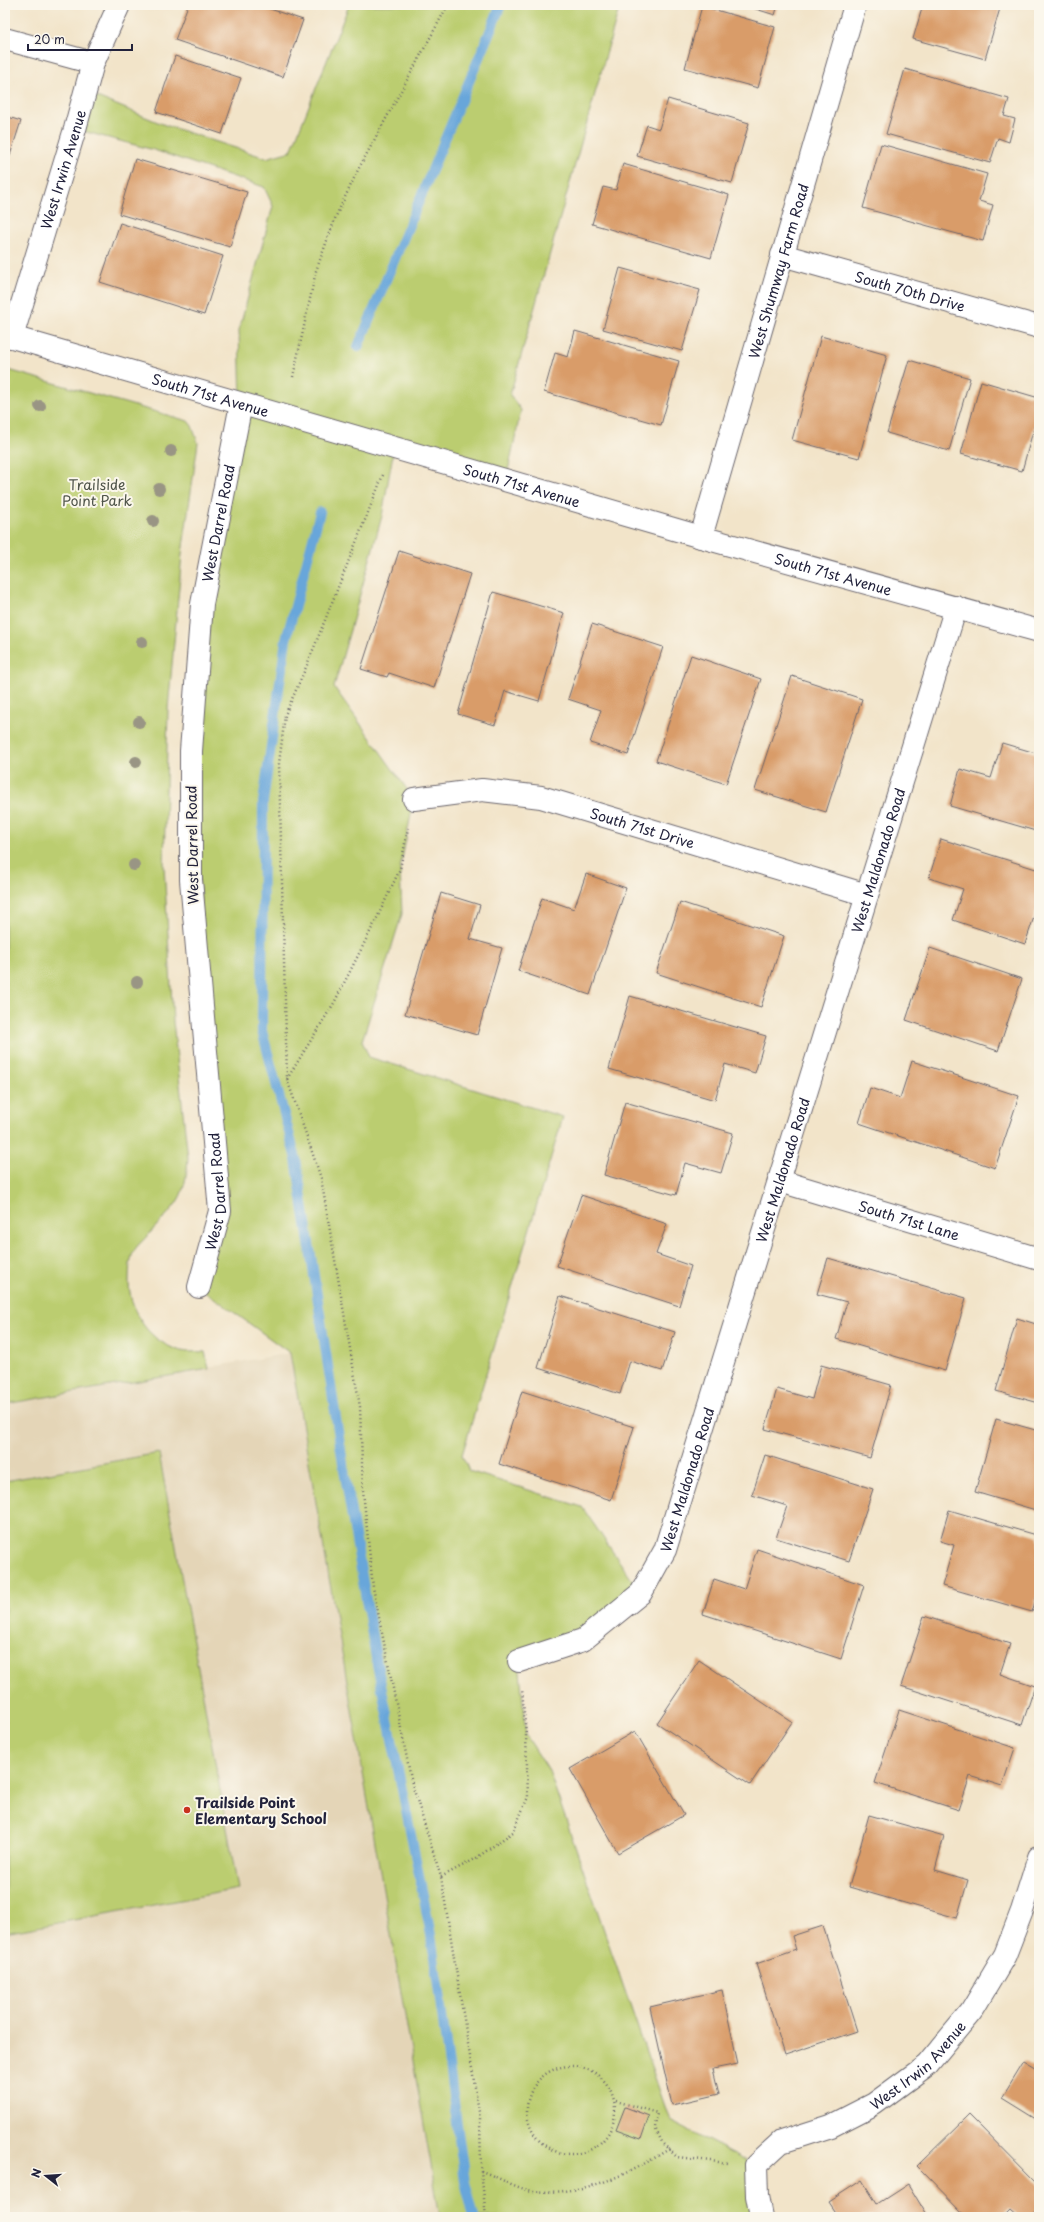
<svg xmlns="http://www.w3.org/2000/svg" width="1044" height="2222" font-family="'Playpen Sans',sans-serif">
	<rect width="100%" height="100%" fill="#fbf7ec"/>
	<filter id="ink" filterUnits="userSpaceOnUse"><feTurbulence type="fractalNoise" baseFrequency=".025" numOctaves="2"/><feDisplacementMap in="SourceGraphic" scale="8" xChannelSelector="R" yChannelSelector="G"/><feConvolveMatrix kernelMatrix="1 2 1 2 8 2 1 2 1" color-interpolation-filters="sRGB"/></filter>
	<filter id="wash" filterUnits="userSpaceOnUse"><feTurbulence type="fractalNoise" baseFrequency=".012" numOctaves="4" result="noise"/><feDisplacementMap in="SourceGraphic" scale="16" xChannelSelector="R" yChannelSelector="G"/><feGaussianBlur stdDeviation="0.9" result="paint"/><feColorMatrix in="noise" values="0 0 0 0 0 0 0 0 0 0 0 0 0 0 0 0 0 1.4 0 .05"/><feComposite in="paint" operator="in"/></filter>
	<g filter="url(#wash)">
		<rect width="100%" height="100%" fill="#f2e4c9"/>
		<polygon fill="#e4d5b7" points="290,1353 440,2217 5,2217 5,1404"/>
		<g fill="#bbcd70" stroke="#6e7856">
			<polygon points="349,5 620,5 510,395 521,410 506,480 394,448 382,516 334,687 414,799 400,869 402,914 362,1041 369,1057 563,1117 462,1455 469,1471 582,1507 641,1593 583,1640 519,1661 526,1735 549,1771 670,2121 756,2165 761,2217 440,2217 290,1353 199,1287 220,1211 191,751 241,404 239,330 273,206 264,187 154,150 75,129 85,92 165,125 266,158 291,151"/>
			<path d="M5 369 188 421 192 426 198 443 182 554 168 709 164 866 173 1021 188 1158C185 1201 177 1203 150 1233 145 1239 137 1245 134 1251 129 1260 129 1274 129 1284 131 1315 150 1342 181 1351 188 1353 198 1351 205 1352L209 1369 5 1404Z"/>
			<polygon points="159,1453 238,1889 5,1933 5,1481"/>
		</g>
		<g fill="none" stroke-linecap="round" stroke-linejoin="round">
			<g stroke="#68a6da" stroke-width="10">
				<polyline points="358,347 501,5"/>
				<polyline points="320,512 286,640 263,802 262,1031 296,1159 345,1476 377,1664 431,1935 465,2182 474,2217"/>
			</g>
		</g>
		<g id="blocks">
			<g fill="#d99c69">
				<polygon points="188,5 258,5 303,20 283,77 175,40"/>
				<polygon points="290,5 305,5 303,10"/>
				<polygon points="743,5 778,5 775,15"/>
				<polygon points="923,5 1001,5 985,59 913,39"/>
				<polygon points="702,6 775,27 758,88 685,68"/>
				<polygon points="175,56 241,78 222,134 156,112"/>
				<polygon points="905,69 1009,99 1004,116 1015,119 1009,142 998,138 990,163 886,134"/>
				<polygon points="668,99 749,123 732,183 637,156 647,125 659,129"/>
				<polygon points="5,116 21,121 5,171"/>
				<polygon points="881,144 987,174 979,201 993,205 983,241 863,208"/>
				<polygon points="135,159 247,192 230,247 119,214"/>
				<polygon points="623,164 729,195 711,258 592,224 603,187 616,190"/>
				<polygon points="120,223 223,256 204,315 100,282"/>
				<polygon points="620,268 700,290 682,351 603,329"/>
				<polygon points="575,331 679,361 661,425 544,392 555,353 568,357"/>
				<polygon points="821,336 887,355 859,458 792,440"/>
				<polygon points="909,360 970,378 949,451 887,433"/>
				<polygon points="981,381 1039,398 1039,409 1022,471 961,454"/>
				<polygon points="399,551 470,574 434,688 389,673 387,677 361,669"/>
				<polygon points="493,592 564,613 539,701 505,691 495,725 458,714"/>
				<polygon points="592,624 663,647 628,755 590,743 601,710 568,699"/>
				<polygon points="691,655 761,679 726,784 656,761"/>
				<polygon points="792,676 862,699 826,812 755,790"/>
				<polygon points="1002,743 1039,754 1039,832 950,806 960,769 991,778"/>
				<polygon points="941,839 1039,870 1039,902 1025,944 953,920 963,889 929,878"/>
				<polygon points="586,874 626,888 590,995 518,971 542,898 574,909"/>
				<polygon points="441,893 480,905 470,939 502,948 477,1035 405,1014"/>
				<polygon points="680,902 784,936 761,1007 656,973"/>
				<polygon points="930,948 1022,979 998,1051 906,1020"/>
				<polygon points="630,996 766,1036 755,1073 725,1064 715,1100 609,1069"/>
				<polygon points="912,1061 1019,1096 995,1168 859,1123 870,1088 900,1098"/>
				<polygon points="625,1102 733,1133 721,1173 685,1163 676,1195 604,1175"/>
				<polygon points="581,1195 667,1224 656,1254 691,1266 679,1306 557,1266"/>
				<polygon points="828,1258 966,1298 945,1371 836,1339 847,1302 817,1294"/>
				<polygon points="560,1296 675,1332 662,1371 630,1361 620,1394 538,1368"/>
				<polygon points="1017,1318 1039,1325 1039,1403 996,1391"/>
				<polygon points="821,1365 891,1385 870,1458 765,1429 777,1389 812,1399"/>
				<polygon points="522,1391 634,1427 611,1500 499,1464"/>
				<polygon points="996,1419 1039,1431 1039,1511 975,1492"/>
				<polygon points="765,1455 873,1489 849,1561 776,1538 787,1506 752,1495"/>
				<polygon points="949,1510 1039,1536 1039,1588 1032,1612 942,1586 954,1545 940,1541"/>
				<polygon points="757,1549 864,1585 841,1659 703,1614 714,1579 744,1589"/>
				<polygon points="924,1616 1010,1644 1000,1674 1035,1686 1022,1725 901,1686"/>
				<polygon points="699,1660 792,1722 750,1785 657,1723"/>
				<polygon points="899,1710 1015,1748 1002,1786 970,1776 959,1810 875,1783"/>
				<polygon points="635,1731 684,1815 618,1853 570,1769"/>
				<polygon points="869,1815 944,1836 935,1870 968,1880 957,1918 849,1887"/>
				<polygon points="823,1926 857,2031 785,2055 756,1964 796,1950 792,1936"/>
				<polygon points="722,1990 738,2064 713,2069 719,2094 672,2105 650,2007"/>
				<polygon points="1024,2062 1039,2071 1039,2121 1002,2098"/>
				<polygon points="625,2107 649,2116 641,2139 616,2130"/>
				<polygon points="969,2115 1039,2186 1039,2207 1029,2217 1020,2217 1010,2208 1001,2217 967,2217 917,2166"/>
				<polygon points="862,2180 877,2204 908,2184 928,2217 838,2217 828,2202"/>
			</g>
		</g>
	</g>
	<g filter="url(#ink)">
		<use href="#blocks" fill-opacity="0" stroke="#6b666d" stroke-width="1"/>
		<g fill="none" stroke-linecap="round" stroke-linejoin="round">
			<g stroke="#6b666d" stroke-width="24">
				<g id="minor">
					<polyline points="5,39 93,63"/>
					<path id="s1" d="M782 255 1039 327"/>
					<path id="s2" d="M5 335 701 537 1039 631"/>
					<path id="s3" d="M12 337 75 129 93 63 119 5"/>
					<path id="s4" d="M701 537 855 5"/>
					<path id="s5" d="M414 799 482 790 541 797 867 895"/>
					<path id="s6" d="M780 1181 1039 1259"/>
					<path id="s7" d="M199 1287 220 1211 191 880V751L202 604 241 404"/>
					<path id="s8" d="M519 1661 583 1640 641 1593 665 1550 956 607"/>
					<path id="s9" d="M761 2217 757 2196 756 2165 781 2142 831 2126 874 2104 927 2065 971 2012 1005 1955 1022 1911 1039 1857"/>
				</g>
			</g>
			<g stroke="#6b666d" stroke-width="2.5" stroke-dasharray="1 3" stroke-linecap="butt">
				<polyline points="293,377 316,271 336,216 359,168 448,5"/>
				<polyline points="383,475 307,665 285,715 279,764 287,1079 321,1178 360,1407 363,1491 373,1587 412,1784 441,1877 480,2118 481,2171 486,2217"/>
				<polyline points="287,1079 334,1003 377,918 400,869 408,828"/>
				<polyline points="441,1877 475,1859 513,1832 528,1797 526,1735 522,1689"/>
				<circle cx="571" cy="2110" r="44"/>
				<polyline points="616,2101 657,2113 655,2128 663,2144 677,2157 727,2163"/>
				<path d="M481 2171C496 2176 518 2189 533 2191 583 2196 628 2175 669 2149"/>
			</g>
			<use href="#minor" stroke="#fff" stroke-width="22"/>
		</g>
		<g fill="#999584">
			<circle cx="40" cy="406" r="6"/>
			<circle cx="171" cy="451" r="6"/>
			<circle cx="159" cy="489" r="6"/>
			<circle cx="153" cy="521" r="6"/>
			<circle cx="142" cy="642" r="6"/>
			<circle cx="139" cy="722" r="6"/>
			<circle cx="136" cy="762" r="6"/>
			<circle cx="134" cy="865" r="6"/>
			<circle cx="137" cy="982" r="6"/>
		</g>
	</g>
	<circle fill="#c8321e" stroke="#fbf7ec" stroke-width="1.5" cx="187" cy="1810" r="4"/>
	<g text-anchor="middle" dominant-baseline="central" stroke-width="4" stroke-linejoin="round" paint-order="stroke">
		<g font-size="14" fill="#22223b" stroke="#fbf7ec">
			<text stroke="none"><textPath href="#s3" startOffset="175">West Irwin Avenue</textPath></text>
			<text stroke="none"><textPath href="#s4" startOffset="277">West Shumway Farm Road</textPath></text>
			<text stroke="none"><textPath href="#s1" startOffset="133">South 70th Drive</textPath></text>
			<text stroke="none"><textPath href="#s2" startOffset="214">South 71st Avenue</textPath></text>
			<text stroke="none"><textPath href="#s2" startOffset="538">South 71st Avenue</textPath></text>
			<text stroke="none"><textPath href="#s7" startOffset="770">West Darrel Road</textPath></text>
			<text stroke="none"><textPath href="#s2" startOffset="862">South 71st Avenue</textPath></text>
			<text stroke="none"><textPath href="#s5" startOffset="234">South 71st Drive</textPath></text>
			<text transform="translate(192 845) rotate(-91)">West Darrel Road</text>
			<text stroke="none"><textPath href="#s8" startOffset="913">West Maldonado Road</textPath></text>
			<text stroke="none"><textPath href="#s8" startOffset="589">West Maldonado Road</textPath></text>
			<text stroke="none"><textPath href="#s7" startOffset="98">West Darrel Road</textPath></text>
			<text stroke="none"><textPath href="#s6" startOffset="135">South 71st Lane</textPath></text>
			<text stroke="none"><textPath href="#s8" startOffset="265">West Maldonado Road</textPath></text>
			<text stroke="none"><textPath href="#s9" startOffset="246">West Irwin Avenue</textPath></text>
		</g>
		<g font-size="14" fill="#50554b" stroke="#fbf7ec">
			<text x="97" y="484">Trailside<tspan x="97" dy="16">Point Park</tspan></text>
		</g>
		<g font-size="14" font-weight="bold" fill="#22223b" stroke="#fbf7ec" text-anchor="start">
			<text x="195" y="1802">Trailside Point<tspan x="195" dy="16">Elementary School</tspan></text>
		</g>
	</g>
	<rect width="1044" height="2222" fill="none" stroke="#fbf7ec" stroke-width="20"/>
	<g transform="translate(46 2176) rotate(287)" stroke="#fbf7ec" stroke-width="3" paint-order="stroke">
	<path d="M0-3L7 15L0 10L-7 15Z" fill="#22223b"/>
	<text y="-6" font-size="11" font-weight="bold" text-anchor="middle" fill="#22223b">N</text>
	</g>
	<path d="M28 44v6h104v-6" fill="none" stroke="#22223b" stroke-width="2"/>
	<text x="34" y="44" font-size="12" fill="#22223b" stroke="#fbf7ec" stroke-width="3" paint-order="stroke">20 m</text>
</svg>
